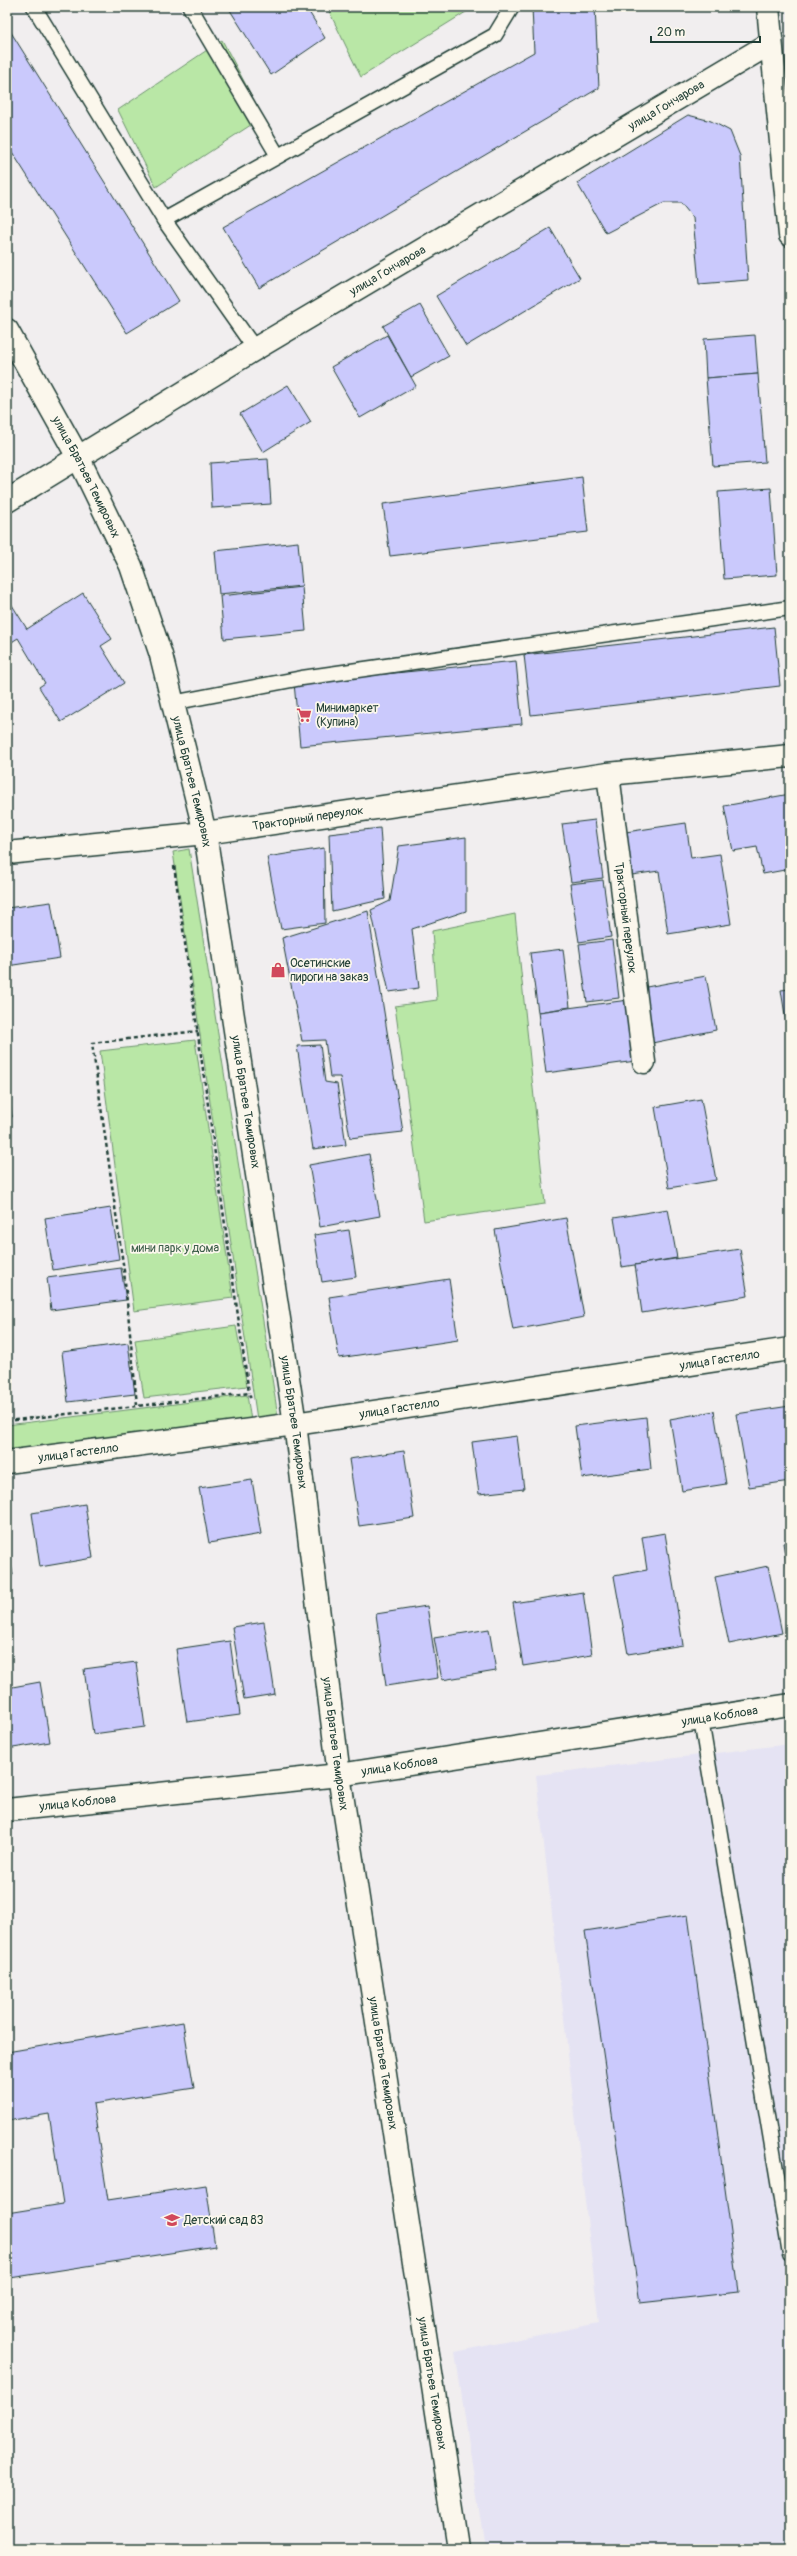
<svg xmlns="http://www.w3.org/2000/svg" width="797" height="2556" font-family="Pangolin,sans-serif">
	<rect width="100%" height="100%" fill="#f1eeef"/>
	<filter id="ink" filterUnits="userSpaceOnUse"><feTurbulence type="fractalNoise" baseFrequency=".025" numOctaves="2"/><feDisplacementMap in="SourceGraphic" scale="8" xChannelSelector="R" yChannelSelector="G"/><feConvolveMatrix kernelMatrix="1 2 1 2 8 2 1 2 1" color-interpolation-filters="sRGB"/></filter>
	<g filter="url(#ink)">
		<polygon fill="#e5e3f3" points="790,1744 790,2549 485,2549 455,2352 599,2323 536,1775"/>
		<g fill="#b9e7a6" stroke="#6c926d">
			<polygon points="327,7 474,7 361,77"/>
			<polygon points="222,40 263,117 156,187 118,110"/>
			<polygon points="189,849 279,1423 258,1426 173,852"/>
			<polygon points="515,914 545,1204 424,1221 395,1006 437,1000 432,931"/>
			<polygon points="195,1040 233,1298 134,1311 100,1051"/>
			<polygon points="236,1326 247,1386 144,1398 135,1340"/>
			<polygon points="247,1395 252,1427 7,1458 7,1425"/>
		</g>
		<g fill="#cac9fc" stroke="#1f3d34">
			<polygon points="228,7 306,7 325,38 271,75"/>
			<polygon points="532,7 595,7 599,88 259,288 223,227 534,52"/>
			<polygon points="7,26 179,301 127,333 7,144"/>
			<polygon points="688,115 711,121 730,131 740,156 748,280 699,284 693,218 681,203 664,203 606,233 577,183"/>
			<polygon points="550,228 580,278 466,346 436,296"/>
			<polygon points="420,305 449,356 411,377 383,326"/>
			<polygon points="387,335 416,386 360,418 331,367"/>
			<polygon points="755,335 758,374 706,378 704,339"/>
			<polygon points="758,374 765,462 713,466 706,378"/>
			<polygon points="288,385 311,422 263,452 240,414"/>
			<polygon points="268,459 271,504 212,508 210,463"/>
			<polygon points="582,477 588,532 390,556 383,504"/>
			<polygon points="771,488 777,575 724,579 718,492"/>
			<polygon points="298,542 302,586 219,594 215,551"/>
			<polygon points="302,587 306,631 224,639 220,596"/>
			<polygon points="83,593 112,639 101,646 124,683 61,722 39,687 45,683 18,638 7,645 7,597 27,629"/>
			<polygon points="774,627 780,686 531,715 524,655"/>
			<polygon points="516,661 522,724 300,746 294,683"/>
			<polygon points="790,794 790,869 763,874 757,847 733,851 724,806"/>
			<polygon points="595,820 603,878 571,882 562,824"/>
			<polygon points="686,823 691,858 720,854 731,924 668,934 659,871 625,876 619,833"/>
			<polygon points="380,828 385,899 332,911 329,834"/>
			<polygon points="466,837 466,911 412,929 419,988 389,992 371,910 390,901 399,846"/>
			<polygon points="324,848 325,923 281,929 267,857"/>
			<polygon points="603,880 611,937 579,942 570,884"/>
			<polygon points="51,902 60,958 7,966 7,908"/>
			<polygon points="368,911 403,1132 350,1138 340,1077 330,1077 325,1040 302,1041 282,938"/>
			<polygon points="612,940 619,998 587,1002 579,944"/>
			<polygon points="563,949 570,1007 538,1012 530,953"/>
			<polygon points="706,976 716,1030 652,1043 641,988"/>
			<polygon points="790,989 790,1046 781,990"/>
			<polygon points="628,1000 636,1061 546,1073 538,1012"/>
			<polygon points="320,1045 325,1082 337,1084 346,1145 313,1149 297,1046"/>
			<polygon points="7,1083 12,1117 7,1118"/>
			<polygon points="701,1099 716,1180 669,1188 655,1107"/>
			<polygon points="369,1154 380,1216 320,1227 309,1165"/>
			<polygon points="111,1208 119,1259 53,1270 45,1218"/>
			<polygon points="668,1209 677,1258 622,1267 614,1218"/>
			<polygon points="566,1218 584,1317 513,1330 495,1230"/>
			<polygon points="349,1230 356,1277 322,1282 314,1235"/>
			<polygon points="740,1249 748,1296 642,1313 635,1265"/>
			<polygon points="121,1268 126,1300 51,1310 47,1278"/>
			<polygon points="449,1279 458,1340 339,1358 329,1297"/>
			<polygon points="128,1343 135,1394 68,1402 62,1352"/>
			<polygon points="790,1406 790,1481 749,1487 736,1414"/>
			<polygon points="714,1411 726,1484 682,1491 670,1419"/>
			<polygon points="646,1417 651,1469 582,1478 575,1426"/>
			<polygon points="517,1436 524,1489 479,1494 472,1442"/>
			<polygon points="404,1451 414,1518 359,1526 349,1459"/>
			<polygon points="252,1480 261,1534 209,1543 199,1488"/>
			<polygon points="85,1504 93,1558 40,1567 32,1513"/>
			<polygon points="665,1533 683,1645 628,1654 614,1576 647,1570 642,1537"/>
			<polygon points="7,1542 13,1575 7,1576"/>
			<polygon points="790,1542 790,1584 783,1543"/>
			<polygon points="768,1566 782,1633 729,1644 715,1577"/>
			<polygon points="583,1592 592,1655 523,1666 513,1603"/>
			<polygon points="427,1606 438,1678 386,1686 376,1614"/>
			<polygon points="264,1622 275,1694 244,1699 232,1627"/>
			<polygon points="489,1629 496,1671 442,1680 434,1638"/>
			<polygon points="230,1641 240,1715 187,1722 176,1649"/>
			<polygon points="136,1662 145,1727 93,1734 84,1669"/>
			<polygon points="40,1682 50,1742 7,1749 7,1688"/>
			<polygon points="688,1915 739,2292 640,2303 585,1931"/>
			<polygon points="183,2022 194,2088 93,2104 108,2200 206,2185 215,2246 10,2278 7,2258 7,2213 63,2204 49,2114 7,2121 7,2052"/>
		</g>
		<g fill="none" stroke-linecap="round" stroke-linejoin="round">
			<g stroke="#1f3d34" stroke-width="17">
				<g id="lane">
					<polyline points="34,7 164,220 255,349"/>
					<polyline points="190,7 278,156"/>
					<polyline points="164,220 495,35 512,7"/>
					<polyline points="172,703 302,678 790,608"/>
					<polyline points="701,1720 790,2254"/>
				</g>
			</g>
			<g stroke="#1f3d34" stroke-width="25">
				<g id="street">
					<polyline points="768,7 790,235"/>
					<path id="s1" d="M7 501 255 349 771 43"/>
					<path id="s2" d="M608 774 644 1062"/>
					<path id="s3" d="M7 853 205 833 608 774 790 756"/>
					<path id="s4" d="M7 1462 295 1424 790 1349"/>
					<path id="s5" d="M7 1810 339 1775 790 1705"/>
				</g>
			</g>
			<g stroke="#1f3d34" stroke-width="25">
				<g id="secondary">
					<path id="s6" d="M7 330 79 459 131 566 161 655 205 833 295 1424 339 1775 458 2549"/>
				</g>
			</g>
			<g stroke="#1f3d34" stroke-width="2.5" stroke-dasharray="4 3" stroke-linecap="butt">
				<polyline points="174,866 249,1393"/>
				<polyline points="137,1405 124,1271 92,1043 198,1031"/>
				<polyline points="7,1421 249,1393 251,1400"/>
			</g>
			<use href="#lane" stroke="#fbf7ec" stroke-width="14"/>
			<use href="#street" stroke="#fbf7ec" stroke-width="22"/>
			<use href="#secondary" stroke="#fbf7ec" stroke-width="22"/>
		</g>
	</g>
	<defs>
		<g id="supermarket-bare" transform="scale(1.2)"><path d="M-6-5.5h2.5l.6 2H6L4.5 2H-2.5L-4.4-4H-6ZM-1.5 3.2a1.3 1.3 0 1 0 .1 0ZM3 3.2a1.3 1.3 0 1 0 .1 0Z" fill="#d1495b" stroke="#fbf7ec" stroke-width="2.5" paint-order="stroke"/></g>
		<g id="shop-bare" transform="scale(1.2)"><path d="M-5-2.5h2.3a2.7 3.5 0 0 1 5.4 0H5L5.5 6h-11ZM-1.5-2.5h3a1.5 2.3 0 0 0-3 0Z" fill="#d1495b" stroke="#fbf7ec" stroke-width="2.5" paint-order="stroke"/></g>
		<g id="school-bare" transform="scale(1.2)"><path d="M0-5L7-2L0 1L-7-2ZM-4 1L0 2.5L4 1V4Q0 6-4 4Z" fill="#d1495b" stroke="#fbf7ec" stroke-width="2.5" paint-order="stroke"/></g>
	</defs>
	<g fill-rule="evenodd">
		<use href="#supermarket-bare" x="304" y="715"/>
		<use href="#shop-bare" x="278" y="970"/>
		<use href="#school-bare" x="172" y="2220"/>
	</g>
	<g text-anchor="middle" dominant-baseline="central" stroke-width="3.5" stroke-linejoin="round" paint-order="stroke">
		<g font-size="12" fill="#1f3d34" stroke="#fbf7ec">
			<text stroke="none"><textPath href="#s1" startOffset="769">улица Гончарова</textPath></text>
			<text stroke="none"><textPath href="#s1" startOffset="445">улица Гончарова</textPath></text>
			<text stroke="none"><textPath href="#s6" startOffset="167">улица Братьев Темировых</textPath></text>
			<text stroke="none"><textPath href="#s6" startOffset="491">улица Братьев Темировых</textPath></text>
			<text stroke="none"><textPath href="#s3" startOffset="303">Тракторный переулок</textPath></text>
			<text stroke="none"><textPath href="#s2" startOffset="145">Тракторный переулок</textPath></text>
			<text stroke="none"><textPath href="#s6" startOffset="816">улица Братьев Темировых</textPath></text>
			<text stroke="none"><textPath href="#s4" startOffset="720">улица Гастелло</textPath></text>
			<text stroke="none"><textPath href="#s4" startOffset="396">улица Гастелло</textPath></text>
			<text stroke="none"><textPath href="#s6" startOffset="1140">улица Братьев Темировых</textPath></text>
			<text stroke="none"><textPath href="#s4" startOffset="72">улица Гастелло</textPath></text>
			<text stroke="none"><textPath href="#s5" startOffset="719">улица Коблова</textPath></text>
			<text stroke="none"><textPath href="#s6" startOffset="1464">улица Братьев Темировых</textPath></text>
			<text stroke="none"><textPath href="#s5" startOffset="395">улица Коблова</textPath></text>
			<text stroke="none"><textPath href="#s5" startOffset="71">улица Коблова</textPath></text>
			<text stroke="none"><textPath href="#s6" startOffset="1787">улица Братьев Темировых</textPath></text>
			<text stroke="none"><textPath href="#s6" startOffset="2111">улица Братьев Темировых</textPath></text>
		</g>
		<g font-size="12" fill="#1f3d34" stroke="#fbf7ec" text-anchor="start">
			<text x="316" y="708">Минимаркет<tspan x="316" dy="14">(Купина)</tspan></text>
			<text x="290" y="963">Осетинские<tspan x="290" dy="14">пироги на заказ</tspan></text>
			<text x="184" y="2220">Детский сад 83</text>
		</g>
		<g font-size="12" fill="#3e5f4b" stroke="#fbf7ec">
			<text x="175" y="1248">мини парк у дома</text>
		</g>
	</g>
	<rect width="797" height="2556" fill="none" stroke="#fbf7ec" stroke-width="24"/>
	<rect x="12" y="12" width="773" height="2532" fill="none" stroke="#1f3d34" stroke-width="1.5" filter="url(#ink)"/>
	<path d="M651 36v6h109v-6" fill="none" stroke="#1f3d34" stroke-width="2"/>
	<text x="657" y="36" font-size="12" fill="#1f3d34" stroke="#fbf7ec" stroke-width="3" paint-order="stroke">20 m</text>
</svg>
